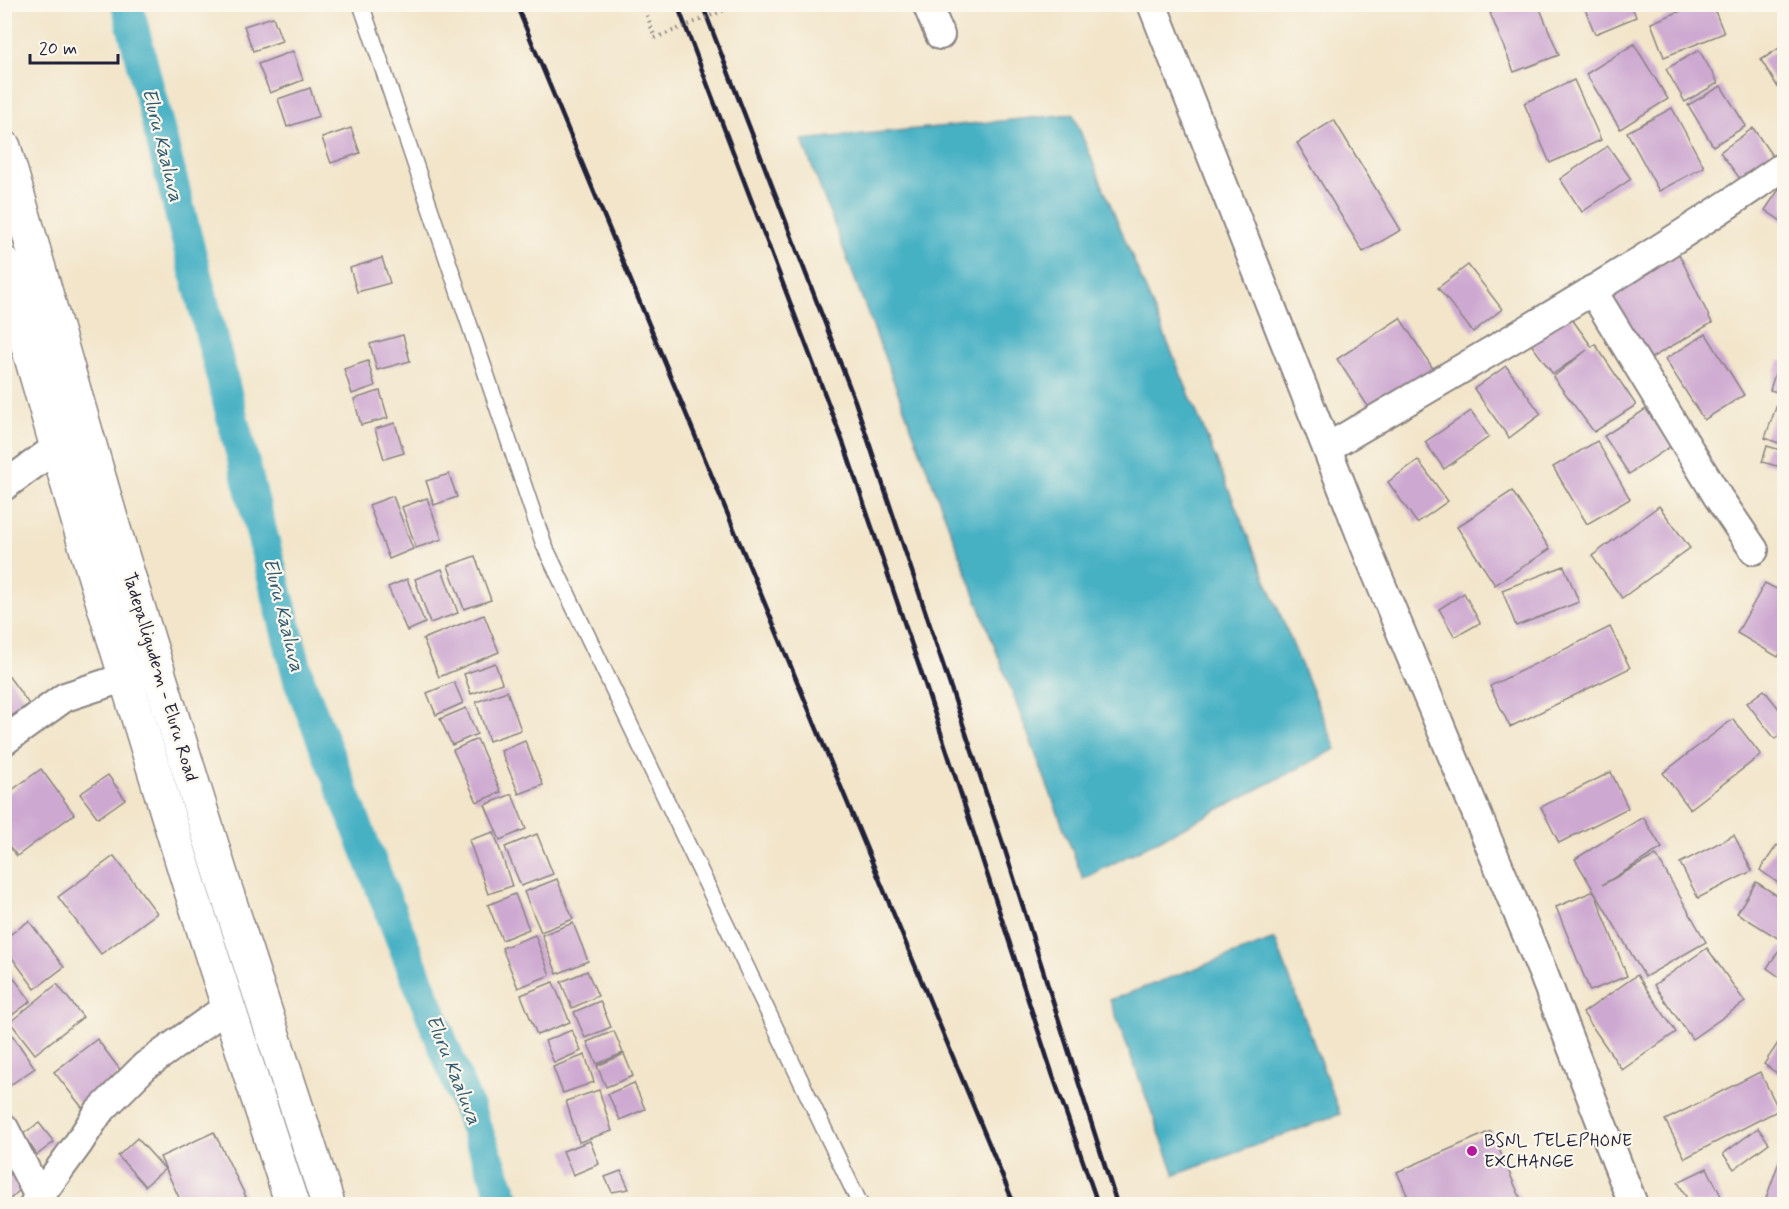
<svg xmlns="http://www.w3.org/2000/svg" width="1789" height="1209" font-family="Mynerve,sans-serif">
	<rect width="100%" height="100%" fill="#fbf7ec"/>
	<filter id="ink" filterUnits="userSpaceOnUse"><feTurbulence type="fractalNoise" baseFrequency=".0167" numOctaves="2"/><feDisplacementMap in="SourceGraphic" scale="12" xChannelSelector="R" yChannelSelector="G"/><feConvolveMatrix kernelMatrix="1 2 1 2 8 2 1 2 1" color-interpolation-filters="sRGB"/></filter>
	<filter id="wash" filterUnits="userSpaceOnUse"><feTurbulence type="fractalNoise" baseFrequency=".008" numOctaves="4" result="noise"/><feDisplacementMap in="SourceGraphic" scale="24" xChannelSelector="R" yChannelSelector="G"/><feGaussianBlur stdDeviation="1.35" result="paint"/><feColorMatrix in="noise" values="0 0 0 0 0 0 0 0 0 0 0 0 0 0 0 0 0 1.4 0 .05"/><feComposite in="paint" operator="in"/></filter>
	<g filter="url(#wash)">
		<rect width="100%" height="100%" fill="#f2e5ca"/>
		<g fill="#46b1c4" stroke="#346a80" stroke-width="1.5">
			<polygon points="1073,114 1336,749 1083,879 802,140"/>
			<polygon points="1275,939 1340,1114 1175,1175 1110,1000"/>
		</g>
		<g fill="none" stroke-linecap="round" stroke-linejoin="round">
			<polyline stroke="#46b1c4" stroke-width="32" points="127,4 299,680 506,1204"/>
		</g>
		<g id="blocks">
			<g fill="#cda8d1">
				<polygon points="1512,4 1538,4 1559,55 1514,72 1490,13"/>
				<polygon points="1583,4 1631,4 1636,17 1595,34"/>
				<polygon points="1698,4 1712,4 1724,33 1664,57 1651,23"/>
				<polygon points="273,17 282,41 253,51 244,26"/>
				<polygon points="1634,44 1668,99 1620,129 1586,74"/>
				<polygon points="1784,45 1784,97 1761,60"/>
				<polygon points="1699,50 1718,83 1685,102 1666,69"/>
				<polygon points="293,51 303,80 270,93 258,64"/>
				<polygon points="1574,80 1601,140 1550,163 1524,103"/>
				<polygon points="1721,86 1746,126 1713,146 1688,105"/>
				<polygon points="310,88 319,116 287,127 278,99"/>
				<polygon points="1672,108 1704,167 1659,191 1627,132"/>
				<polygon points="1334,120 1401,230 1363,252 1297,143"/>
				<polygon points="351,128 360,153 331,163 322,138"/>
				<polygon points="1753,128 1773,157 1741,180 1720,152"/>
				<polygon points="1608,146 1631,179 1582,212 1560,179"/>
				<polygon points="1784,182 1784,223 1765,210"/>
				<polygon points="1679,254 1712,323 1646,361 1607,294"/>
				<polygon points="382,258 390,283 357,292 350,268"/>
				<polygon points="1468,265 1502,309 1473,332 1438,288"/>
				<polygon points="1564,308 1592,347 1595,344 1636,405 1594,432 1553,377 1587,350 1553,374 1525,336"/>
				<polygon points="1400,318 1434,370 1371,411 1337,359"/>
				<polygon points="1706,334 1744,395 1704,420 1665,359"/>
				<polygon points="403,335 410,361 377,370 370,344"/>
				<polygon points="1779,360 1784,361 1784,394 1770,390"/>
				<polygon points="368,361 375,386 352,394 344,369"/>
				<polygon points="1506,366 1541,414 1509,438 1474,389"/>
				<polygon points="380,391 388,418 361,425 354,399"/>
				<polygon points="1779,399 1784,401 1784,445 1765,438"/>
				<polygon points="1646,409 1671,446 1629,474 1604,436"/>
				<polygon points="1471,411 1489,437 1444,469 1425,442"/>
				<polygon points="395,423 404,453 384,459 375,429"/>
				<polygon points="1597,441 1630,499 1587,524 1553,467"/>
				<polygon points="1767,446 1784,451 1784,468 1762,462"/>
				<polygon points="1418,460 1448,501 1417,523 1388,482"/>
				<polygon points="449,474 457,497 434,505 426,481"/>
				<polygon points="1512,491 1550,549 1495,585 1457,527"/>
				<polygon points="393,496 413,549 389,559 369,505"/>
				<polygon points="427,498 442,539 416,548 402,507"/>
				<polygon points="1659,506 1690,548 1622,598 1592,556"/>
				<polygon points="475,556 491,600 464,609 448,566"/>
				<polygon points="1564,566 1579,602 1516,626 1502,590"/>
				<polygon points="442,569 458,613 430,623 415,579"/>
				<polygon points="407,579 425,623 407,631 388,587"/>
				<polygon points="1765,583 1784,593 1784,645 1778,657 1737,633"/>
				<polygon points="1464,593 1480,623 1455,637 1439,609"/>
				<polygon points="484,615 499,652 439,677 423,639"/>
				<polygon points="1610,627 1630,668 1510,727 1490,686"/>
				<polygon points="495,663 502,683 471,694 464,674"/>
				<polygon points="4,670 29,704 4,721"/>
				<polygon points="454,682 463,703 436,715 427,693"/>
				<polygon points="1764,690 1784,715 1784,731 1775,739 1747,703"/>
				<polygon points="507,691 521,730 489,741 476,702"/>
				<polygon points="466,708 477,734 452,745 440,719"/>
				<polygon points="1733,719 1761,755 1690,809 1663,773"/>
				<polygon points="477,739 501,792 477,802 453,750"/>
				<polygon points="525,741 543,785 519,794 501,751"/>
				<polygon points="41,769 74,814 17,856 4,840 4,796"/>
				<polygon points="1611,772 1628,808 1559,843 1541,807"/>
				<polygon points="108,775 125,799 98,818 80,794"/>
				<polygon points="512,794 526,829 500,840 485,805"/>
				<polygon points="1643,817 1662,848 1602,885 1656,855 1706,942 1645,977 1575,859"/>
				<polygon points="494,832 512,886 488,894 469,840"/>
				<polygon points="537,834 553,874 521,886 505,847"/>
				<polygon points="1734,835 1752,871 1698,898 1680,863"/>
				<polygon points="1777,845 1784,850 1784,887 1760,870"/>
				<polygon points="114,856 157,913 101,954 58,897"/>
				<polygon points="557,879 573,919 541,932 524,892"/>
				<polygon points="1756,882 1784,900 1784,942 1737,913"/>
				<polygon points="1594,891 1627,976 1590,991 1556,907"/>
				<polygon points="515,894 529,929 502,940 488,905"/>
				<polygon points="29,921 64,967 35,989 4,947 4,939"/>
				<polygon points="573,923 588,961 557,974 542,935"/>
				<polygon points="535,935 550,975 518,988 502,948"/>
				<polygon points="1781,947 1784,949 1784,980 1767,968"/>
				<polygon points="1707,948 1745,1002 1692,1039 1654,985"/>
				<polygon points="7,969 31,1001 4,1021 4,971"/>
				<polygon points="587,971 598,996 572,1008 561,982"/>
				<polygon points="1637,975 1676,1032 1622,1070 1583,1013"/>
				<polygon points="553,982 570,1022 537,1035 521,995"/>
				<polygon points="57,984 83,1017 35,1054 10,1022"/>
				<polygon points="600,1001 611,1027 585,1038 574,1012"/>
				<polygon points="6,1026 35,1068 4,1089 4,1028"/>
				<polygon points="572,1030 581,1051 554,1063 545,1041"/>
				<polygon points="614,1031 623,1053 597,1064 587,1042"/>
				<polygon points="97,1039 121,1071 85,1111 54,1072"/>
				<polygon points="1780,1040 1784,1043 1784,1078 1764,1064"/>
				<polygon points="624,1054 633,1076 606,1087 597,1066"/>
				<polygon points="585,1055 594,1082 563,1093 553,1067"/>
				<polygon points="1760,1072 1779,1110 1685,1158 1665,1120"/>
				<polygon points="634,1083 645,1109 620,1120 608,1094"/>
				<polygon points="599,1090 612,1131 579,1142 566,1101"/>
				<polygon points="39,1123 54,1142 37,1155 23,1134"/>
				<polygon points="1758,1128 1769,1143 1734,1169 1723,1154"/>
				<polygon points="1491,1131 1523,1204 1411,1204 1397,1172"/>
				<polygon points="214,1132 246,1197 231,1204 182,1204 160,1157"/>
				<polygon points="137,1138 165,1169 145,1186 118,1156"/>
				<polygon points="590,1141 599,1164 573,1175 563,1151"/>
				<polygon points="1784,1148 1784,1204 1776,1204 1765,1201"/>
				<polygon points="4,1158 24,1186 5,1204 4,1204"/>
				<polygon points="1707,1168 1725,1204 1690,1204 1678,1182"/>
				<polygon points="621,1171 629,1189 612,1192 605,1177"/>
			</g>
		</g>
	</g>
	<g filter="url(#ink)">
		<use href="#blocks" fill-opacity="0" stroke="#8a8482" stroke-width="1.5"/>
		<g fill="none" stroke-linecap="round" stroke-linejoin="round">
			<g stroke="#8a8482" stroke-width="18">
				<polyline id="service" points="361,4 544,545 860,1204"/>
			</g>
			<g stroke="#8a8482" stroke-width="32">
				<g id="minor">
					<polyline points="927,4 940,35"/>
					<polyline points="1152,4 1368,553 1543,973 1633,1204"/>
					<polyline points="1592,290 1718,497 1754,550"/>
					<path d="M1327 448C1481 357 1638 268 1784 166"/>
					<polyline points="4,486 57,447"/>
					<polyline points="4,741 65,697 126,677"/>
					<polyline points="4,1128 43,1204"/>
					<polyline points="34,1204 78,1144 98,1113 145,1066 229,1006"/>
				</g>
			</g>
			<g stroke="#8a8482" stroke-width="36">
				<g id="secondary">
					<polyline points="4,147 114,529 224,884 328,1204"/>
					<polyline points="4,263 83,538 192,894 292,1204"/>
				</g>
			</g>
			<g stroke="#8a8482" stroke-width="36">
				<polyline id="primary" points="126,677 158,670"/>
			</g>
			<polyline stroke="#8a8482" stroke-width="4" stroke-dasharray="1.5 4.5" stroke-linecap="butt" points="643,4 655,38"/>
			<use href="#service" stroke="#fff" stroke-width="15"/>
			<use href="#minor" stroke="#fff" stroke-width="28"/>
			<use href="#secondary" stroke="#fff" stroke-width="33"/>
			<use href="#primary" stroke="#fff" stroke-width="33"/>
			<g stroke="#22223b" stroke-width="4.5">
				<polyline points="516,4 1014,1204"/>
				<polyline points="677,4 844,445 924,681 1053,1076 1098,1204"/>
				<polyline points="702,4 855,401 1005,850 1117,1204"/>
			</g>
			<polyline stroke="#8a8482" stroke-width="4" stroke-dasharray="1.5 4.5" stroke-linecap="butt" points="655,38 740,4"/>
		</g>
	</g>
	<circle fill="#b5179e" stroke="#fbf7ec" stroke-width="2" cx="1472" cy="1151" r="6"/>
	<g text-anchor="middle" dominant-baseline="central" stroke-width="4.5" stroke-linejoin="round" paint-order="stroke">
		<g font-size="18" fill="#22223b" stroke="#fbf7ec">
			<text transform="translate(160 677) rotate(73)">Tadepalligudem - Eluru Road</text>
		</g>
		<g font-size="18" fill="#22223b" stroke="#fbf7ec" text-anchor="start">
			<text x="1484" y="1141">BSNL TELEPHONE<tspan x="1484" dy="21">EXCHANGE</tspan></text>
		</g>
		<g font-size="20" font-style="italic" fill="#305b72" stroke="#fbf7ec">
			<text transform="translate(162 145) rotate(76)">Eluru Kaaluva</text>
			<text transform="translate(283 615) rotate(76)">Eluru Kaaluva</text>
			<text transform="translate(453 1070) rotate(68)">Eluru Kaaluva</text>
		</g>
	</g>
	<rect width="1789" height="1209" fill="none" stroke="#fbf7ec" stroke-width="24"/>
	<path d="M30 54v9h88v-9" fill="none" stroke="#22223b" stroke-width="3"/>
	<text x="39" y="54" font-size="18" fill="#22223b" stroke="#fbf7ec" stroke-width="4.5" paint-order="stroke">20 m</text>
</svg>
